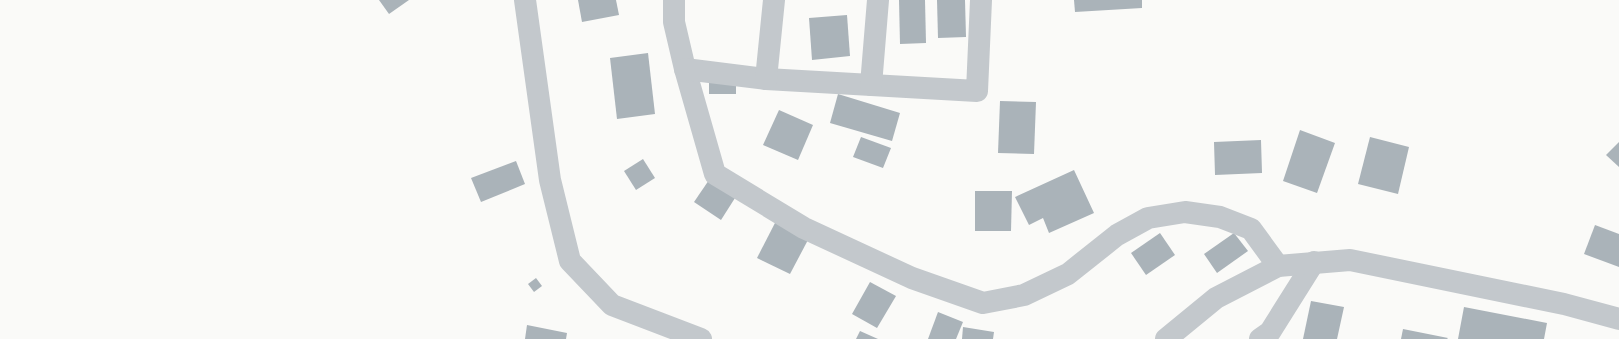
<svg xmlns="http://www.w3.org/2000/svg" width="1619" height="339" font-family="Manrope,sans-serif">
	<rect width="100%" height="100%" fill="#fafaf8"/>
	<g fill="#aab3b9">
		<polygon points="379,0 409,0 389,14"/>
		<polygon points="578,0 616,0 619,15 582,22"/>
		<polygon points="899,0 925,0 926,43 900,44"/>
		<polygon points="937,0 965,0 966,37 938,38"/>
		<polygon points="1074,0 1142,0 1142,8 1075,12"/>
		<polygon points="847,15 850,56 812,60 809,18"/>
		<polygon points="648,53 655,114 617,119 610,58"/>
		<rect x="709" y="78" width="27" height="16"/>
		<polygon points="838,94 900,113 892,141 830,123"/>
		<polygon points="1000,101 1036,102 1034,154 998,153"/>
		<polygon points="779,110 813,125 798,160 763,145"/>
		<polygon points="1300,130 1335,143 1317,193 1283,181"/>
		<polygon points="861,137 891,148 883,168 853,157"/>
		<polygon points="1370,137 1409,147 1398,194 1358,184"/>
		<polygon points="1261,140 1262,173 1215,175 1214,142"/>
		<polygon points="1619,142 1619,167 1606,155"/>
		<polygon points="643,159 655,178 636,190 624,171"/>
		<polygon points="516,161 525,184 481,202 471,178"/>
		<polygon points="1074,170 1094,213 1049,233 1043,218 1029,225 1015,197"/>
		<polygon points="709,180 735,198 721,220 694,202"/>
		<polygon points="975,191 1012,191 1011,231 975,231"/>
		<polygon points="776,221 809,238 790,274 757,258"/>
		<polygon points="1595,225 1619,234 1619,267 1584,254"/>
		<polygon points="1160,233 1175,255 1146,275 1131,253"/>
		<polygon points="1234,233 1248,251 1217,273 1204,254"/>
		<polygon points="536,278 542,286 534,292 528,284"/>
		<polygon points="870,282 896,296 877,328 852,314"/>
		<polygon points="1311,301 1344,307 1337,339 1303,339"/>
		<polygon points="1464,307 1547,323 1544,339 1458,339"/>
		<polygon points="938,312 963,322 956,339 928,339"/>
		<polygon points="527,325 567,333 566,339 525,339"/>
		<polygon points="963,327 994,332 993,339 962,339"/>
		<polygon points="1403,329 1448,338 1447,339 1401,339"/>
		<polygon points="860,331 878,339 856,339"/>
	</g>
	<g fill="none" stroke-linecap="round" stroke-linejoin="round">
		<g stroke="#c3c8cc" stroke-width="22">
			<polyline points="674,0 674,22 685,69 715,174 804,228 912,278 983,303 1024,295 1068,274 1117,235 1148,218 1185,212 1220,217 1251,229 1278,266"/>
			<polyline points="685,69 766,79 977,91 981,0"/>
			<polyline points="766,79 774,0"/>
			<polyline points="871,85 878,0"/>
			<polyline points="1260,339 1270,332 1314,262"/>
		</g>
		<g stroke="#c3c8cc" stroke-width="22">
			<polyline points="525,0 550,180 570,261 612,305 701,339"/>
			<polyline points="1166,339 1216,298 1278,266 1350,260 1564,304 1619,319"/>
		</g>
	</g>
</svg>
